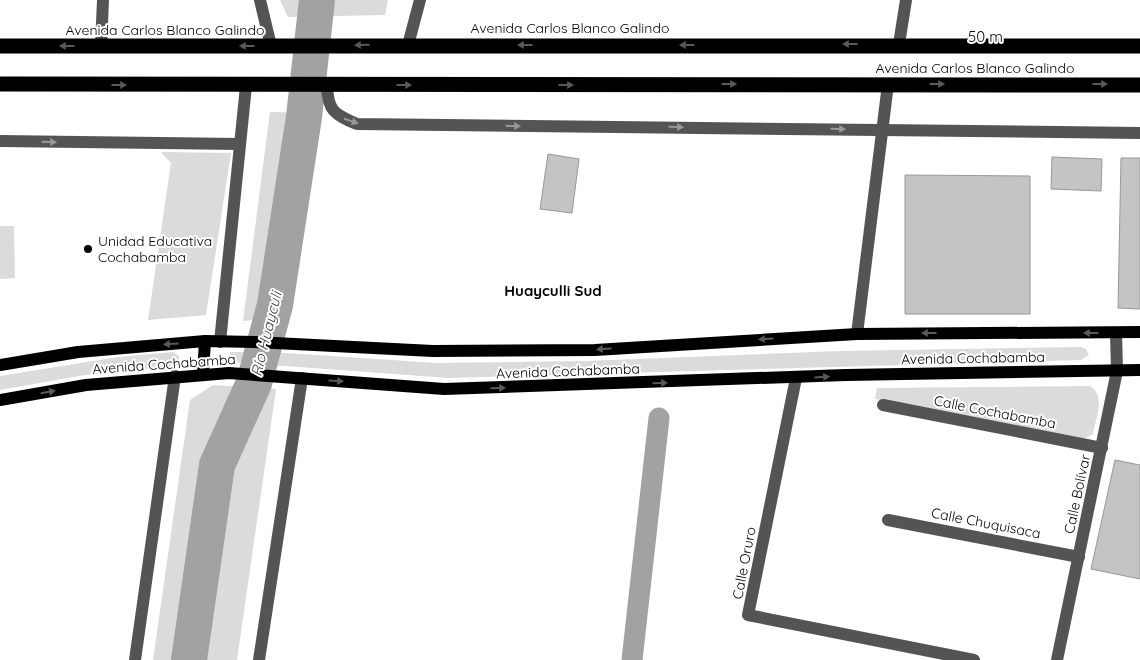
<svg xmlns="http://www.w3.org/2000/svg" width="1140" height="660" font-family="Quicksand,sans-serif">
	<rect width="100%" height="100%" fill="#fff"/>
	<g fill="#dbdbdb">
		<polygon points="280,0 388,0 385,15 288,17"/>
		<polygon points="270,112 322,113 285,317 243,321"/>
		<polygon points="161,152 231,153 206,315 148,320 171,163"/>
		<polygon points="0,226 14,226 15,278 0,279"/>
		<polygon points="1081,347 1086,349 1089,355 1081,360 449,378 231,362 230,352 271,352 437,363 586,361 840,351"/>
		<polygon points="173,352 179,356 179,366 85,375 0,390 0,376 118,357"/>
		<polygon points="213,385 276,389 237,660 153,660 190,400"/>
		<path d="M1090 386C1106 396 1096 418 1093 434L1084 439 875 399 877 388Z"/>
	</g>
	<g fill="none" stroke-linecap="round" stroke-linejoin="round">
		<polyline stroke="#a2a2a2" stroke-width="21" points="632,660 659,418"/>
		<polyline stroke="#a2a2a2" stroke-width="36" points="189,660 217,465 254,383 275,305 304,117 317,0"/>
	</g>
	<g fill="#c4c4c4" stroke="#989898">
		<polygon points="548,154 579,159 572,213 540,209"/>
		<polygon points="1052,157 1102,159 1101,191 1051,189"/>
		<polygon points="1121,158 1140,158 1140,309 1118,308"/>
		<polygon points="905,175 1030,176 1030,314 905,314"/>
		<polygon points="1115,460 1140,465 1140,579 1091,569"/>
	</g>
	<g fill="none" stroke-linecap="round" stroke-linejoin="round">
		<g stroke="#545454" stroke-width="12">
			<polyline points="260,0 271,46"/>
			<polyline points="899,44 906,0"/>
			<polyline points="408,45 420,0"/>
			<polyline points="101,46 103,0"/>
			<path d="M327 86C328 111 334 114 357 124L1140 133"/>
			<polyline points="0,141 240,144"/>
			<polyline points="857,334 888,84"/>
			<polyline points="220,342 246,86"/>
			<polyline points="796,378 748,615 974,660"/>
			<polyline points="883,405 1102,448"/>
			<polyline points="888,520 1079,557"/>
			<polyline points="135,660 175,376"/>
			<polyline points="259,660 302,378"/>
			<polyline points="1057,660 1117,371 1116,333"/>
		</g>
		<g stroke="#000" stroke-width="12">
			<polyline points="0,365 78,352 205,341 255,342 433,351 595,350 857,334 1140,332"/>
			<polyline points="203,374 205,341"/>
			<polyline points="0,400 86,385 229,373 444,389 846,375 1140,370"/>
		</g>
		<g stroke="#000" stroke-width="15">
			<polyline points="0,46 1140,46"/>
			<polyline points="0,84 1140,85"/>
		</g>
	</g>
	<defs><path id="oneway-solid" d="M-6-.8H1V-3.2L6.5 0L1 3.2V.8H-6Z" transform="scale(1.25)"/></defs>
	<g fill="#595959">
		<use href="#oneway-solid" transform="translate(850 44) rotate(180)"/>
		<use href="#oneway-solid" transform="translate(362 45) rotate(179)"/>
		<use href="#oneway-solid" transform="translate(525 45) rotate(180)"/>
		<use href="#oneway-solid" transform="translate(687 45) rotate(180)"/>
		<use href="#oneway-solid" transform="translate(67 46) rotate(180)"/>
		<use href="#oneway-solid" transform="translate(247 46) rotate(180)"/>
		<use href="#oneway-solid" transform="translate(729 84)"/>
		<use href="#oneway-solid" transform="translate(937 84)"/>
		<use href="#oneway-solid" transform="translate(1100 84)"/>
		<use href="#oneway-solid" transform="translate(119 85)"/>
		<use href="#oneway-solid" transform="translate(404 85)"/>
		<use href="#oneway-solid" transform="translate(566 85)"/>
		<use href="#oneway-solid" transform="translate(929 333) rotate(180)"/>
		<use href="#oneway-solid" transform="translate(1091 333) rotate(180)"/>
		<use href="#oneway-solid" transform="translate(766 339) rotate(176)"/>
		<use href="#oneway-solid" transform="translate(171 344) rotate(176)"/>
		<use href="#oneway-solid" transform="translate(604 349) rotate(176)"/>
		<use href="#oneway-solid" transform="translate(822 377) rotate(-4)"/>
		<use href="#oneway-solid" transform="translate(336 381) rotate(4)"/>
		<use href="#oneway-solid" transform="translate(660 383) rotate(-2)"/>
		<use href="#oneway-solid" transform="translate(498 388) rotate(-1)"/>
		<use href="#oneway-solid" transform="translate(48 392) rotate(-10)"/>
	</g>
	<g fill="#989898">
		<use href="#oneway-solid" transform="translate(351 121) rotate(19)"/>
		<use href="#oneway-solid" transform="translate(513 126) rotate(1)"/>
		<use href="#oneway-solid" transform="translate(676 127) rotate(1)"/>
		<use href="#oneway-solid" transform="translate(838 129) rotate(1)"/>
		<use href="#oneway-solid" transform="translate(49 142) rotate(1)"/>
	</g>
	<circle fill="#000" stroke="#fff" stroke-width="2" cx="88" cy="249" r="5"/>
	<g text-anchor="middle" dominant-baseline="central" stroke-width="4" stroke-linejoin="round" paint-order="stroke">
		<g font-size="14" fill="#000" stroke="#fff">
			<text x="570" y="28">Avenida Carlos Blanco Galindo</text>
			<text x="165" y="30">Avenida Carlos Blanco Galindo</text>
			<text x="975" y="68">Avenida Carlos Blanco Galindo</text>
			<text transform="translate(973 358) rotate(-1)">Avenida Cochabamba</text>
			<text transform="translate(164 364) rotate(-4)">Avenida Cochabamba</text>
			<text transform="translate(568 371) rotate(-2)">Avenida Cochabamba</text>
			<text transform="translate(995 412) rotate(11)">Calle Cochabamba</text>
			<text transform="translate(1077 494) rotate(-78)">Calle Bolívar</text>
			<text transform="translate(986 523) rotate(11)">Calle Chuquisaca</text>
			<text transform="translate(744 563) rotate(-79)">Calle Oruro</text>
		</g>
		<g font-size="14" fill="#000" stroke="#fff" text-anchor="start">
			<text x="98" y="241">Unidad Educativa<tspan x="98" dy="16">Cochabamba</tspan></text>
		</g>
		<g font-size="15" font-weight="bold" fill="#000" stroke="#fff">
			<text x="553" y="290">Huayculli Sud</text>
		</g>
		<g font-size="15" font-style="italic" fill="#434343" stroke="#fff">
			<text transform="translate(266 334) rotate(-76)">Río Huayculi</text>
		</g>
	</g>
	<path d="M960 42v8h150v-8" fill="none" stroke="#000000" stroke-width="2.5"/>
	<text x="968" y="42" font-size="15" fill="#000000" stroke="#ffffff" stroke-width="4" paint-order="stroke">50 m</text>
</svg>
